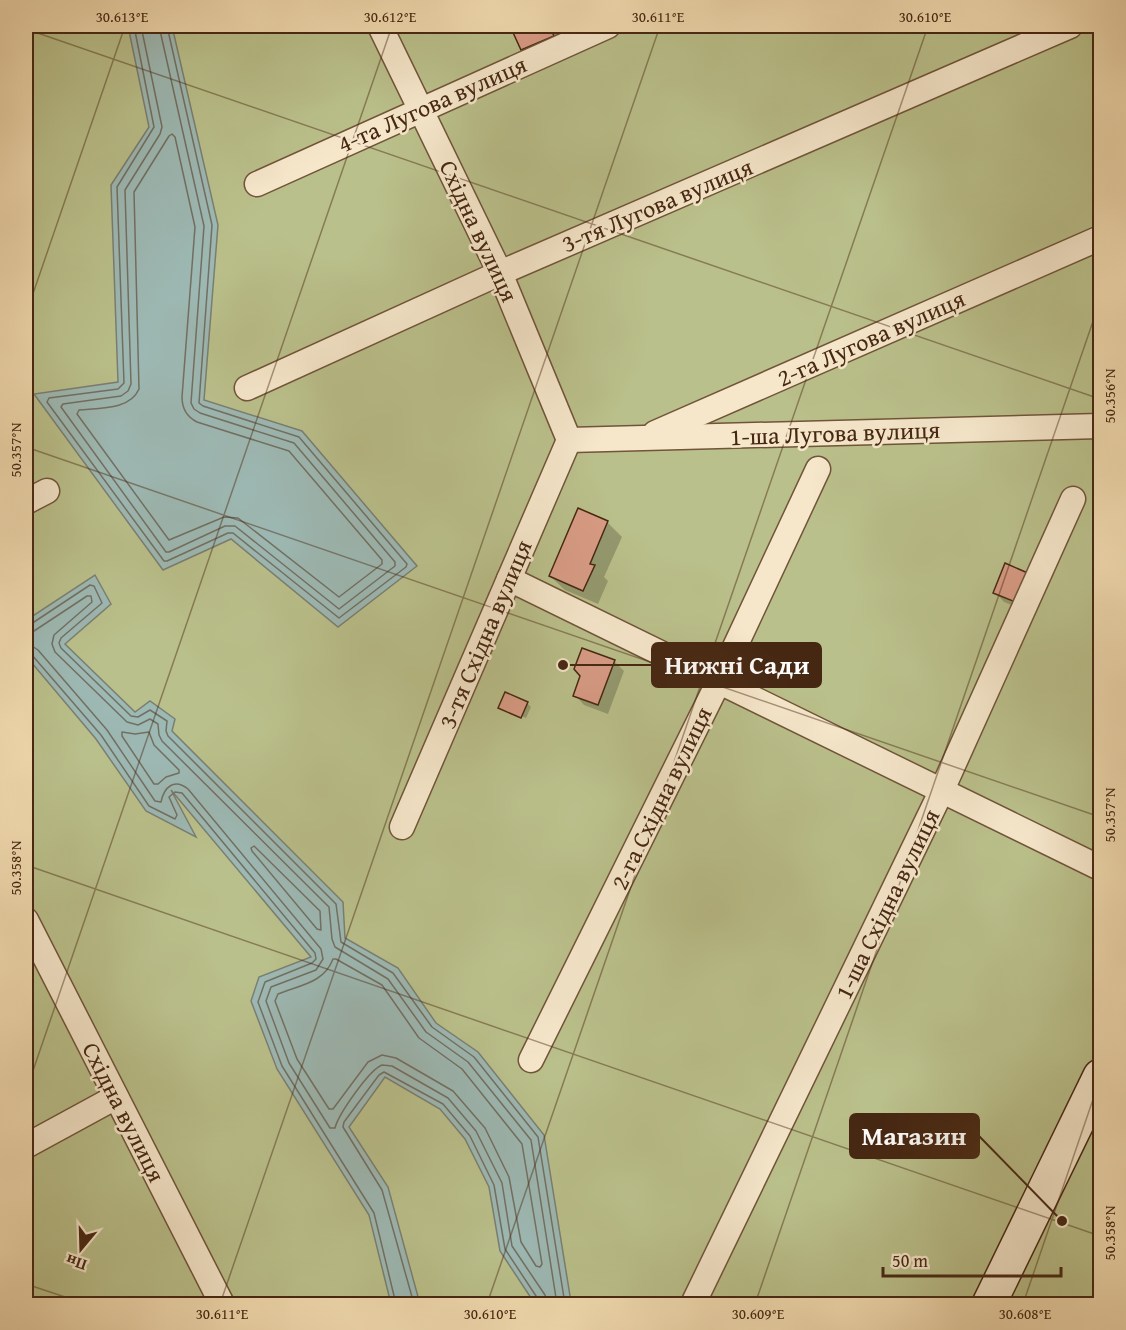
<svg xmlns="http://www.w3.org/2000/svg" width="1126" height="1330" font-family="'Gentium Book Plus',serif">
	<rect width="100%" height="100%" fill="#f1daaf"/>
	<filter id="stains"><feTurbulence type="fractalNoise" baseFrequency=".00333" numOctaves="4"/><feColorMatrix values="0 0 0 0 .2 0 0 0 0 .09 0 0 0 0 .02 0 0 0 .5 -.17"/></filter>
	<radialGradient id="worn" r=".72"><stop offset=".6" stop-color="#630" stop-opacity="0"/><stop offset="1" stop-color="#630" stop-opacity=".3"/></radialGradient>
	<rect fill="#bac08b" stroke="#80744e" stroke-width="1.5" x="26" y="26" width="1074" height="1278"/>
	<g fill="#9db9b4" stroke="#7a7f73" stroke-width="1.5">
		<polygon points="128,26 172,26 218,225 204,400 302,431 417,566 338,627 231,539 163,570 34,394 118,382 111,185 149,127"/>
		<polygon points="95,575 111,604 65,644 135,712 150,701 175,719 172,731 343,902 345,938 398,968 436,1023 478,1052 544,1135 571,1302 569,1304 535,1304 500,1251 489,1187 465,1139 440,1109 385,1077 349,1127 388,1187 420,1304 391,1304 369,1215 277,1069 251,1001 259,977 311,957 171,790 196,837 146,811 96,739 26,656 26,623 28,619"/>
	</g>
	<g fill="#0003">
		<polygon points="512,26 553,26 562,45 532,59 522,49"/>
		<polygon points="579,510 608,523 622,537 604,577 608,581 598,604 565,590 550,576"/>
		<polygon points="1006,565 1027,611 1004,602 995,592"/>
		<polygon points="583,650 614,661 624,671 608,714 584,705 575,695 582,675"/>
		<polygon points="527,703 531,707 526,718 503,708 503,710 500,707"/>
		<polygon points="1100,1232 1100,1253 1098,1233"/>
	</g>
	<g fill="none" stroke-linecap="round" stroke-linejoin="round">
		<g stroke="#727063" stroke-width="1.5">
			<polyline points="134,26 154,127 117,187 124,383 118,389 49,398 47,402 164,561 167,561 228,533 233,533 339,618 406,567 407,564 299,437 203,406 199,403 212,225 167,26"/>
			<polyline points="141,26 162,127 160,134 125,190 131,384 128,391 121,396 63,404 61,407 166,552 169,552 225,526 235,526 339,609 395,566 395,562 294,443 200,413 194,409 191,403 204,226 159,26"/>
			<path d="M172 134 175 137 195 227 182 397C182 409 187 417 197 422L289 451 382 560V564L339 597 238 518 224 517 169 540 77 414 79 410C100 408 130 410 139 389L134 192 169 136Z"/>
			<polyline points="26,625 31,624 90,585 94,586 102,603 61,638 59,643 61,648 131,716 138,717 150,710 167,721 166,731 168,736 336,904 341,942 393,973 432,1027 474,1057 538,1137 565,1304"/>
			<polyline points="26,633 34,631 87,596 91,596 92,602 54,635 52,644 55,652 127,722 138,725 150,719 158,724 159,735 162,741 329,907 332,939 335,947 388,979 426,1032 468,1062 531,1140 557,1304"/>
			<path d="M26 645 32 646 38 650 107 730 155 801 161 802C164 787 174 778 188 789L321 949 323 959 316 970 271 987 266 1001 289 1063 330 1128H335C338 1115 369 1070 382 1065L392 1066 448 1098 476 1131 502 1183 512 1246 545 1295 547 1304"/>
			<polyline points="26,653 32,655 101,735 149,806 175,819 177,815 169,797 175,792 182,793 315,953 316,959 312,963 265,982 258,1002 282,1066 374,1213 396,1304"/>
			<polygon points="122,732 135,734 149,732 154,745 179,770 179,773 166,777 158,784 154,784 122,736"/>
			<polygon points="254,846 320,911 321,930 317,929 252,851 251,848"/>
			<path d="M333 959H336L382 985 419 1038 462 1069 522 1144 542 1264 540 1267 536 1266 521 1242 509 1177 485 1128 453 1091 396 1058 382 1055 368 1062 333 1109H329L297 1059 275 1001 278 994C300 985 324 983 333 959Z"/>
			<polyline points="414,1304 382,1190 343,1127 344,1122 379,1075 384,1072 443,1104 470,1136 494,1185 505,1249 538,1299 539,1304"/>
		</g>
	</g>
	<g fill="#d99c86" stroke="#462712" stroke-width="1.5">
		<polygon points="510,26 549,26 554,36 521,50"/>
		<polygon points="578,508 608,521 590,564 595,565 583,591 549,576"/>
		<polygon points="1005,563 1030,574 1018,603 993,593"/>
		<polygon points="582,648 615,660 598,705 573,696 580,676 574,669"/>
		<polygon points="505,692 528,702 521,718 498,708"/>
	</g>
	<g fill="none" stroke-linecap="round" stroke-linejoin="round">
		<g stroke="#715439" stroke-width="27">
			<g id="street">
				<polyline points="380,26 500,273 569,440"/>
				<polyline points="257,184 608,26"/>
				<polyline points="247,388 500,273 1070,26"/>
				<polyline points="655,433 1100,238"/>
				<polyline points="569,440 1100,426"/>
				<polyline points="26,502 47,491"/>
				<polyline points="509,579 1100,868"/>
				<polyline points="402,827 569,440"/>
				<polyline points="26,920 222,1304"/>
				<polyline points="531,1060 719,681 818,469"/>
				<polyline points="26,1146 116,1097"/>
				<polyline points="693,1304 942,790 1073,499"/>
			</g>
		</g>
		<g stroke="#462712" stroke-width="36">
			<polyline id="secondary" points="989,1304 1100,1076"/>
		</g>
		<use href="#street" stroke="#f6e7cb" stroke-width="24"/>
		<use href="#secondary" stroke="#f6e7cb" stroke-width="33"/>
	</g>
	<path fill="none" stroke="#462712" stroke-width="1.5" stroke-opacity="0.45" d="M26 29 1100 399M26 314 125 26M26 447 1100 817M26 865 1100 1236M26 1091 392 26M26 1284 86 1304M220 1304 660 26M487 1304 928 26M755 1304 1100 301M1023 1304 1100 1079"/>
	<g text-anchor="middle" dominant-baseline="central" stroke-width="5" stroke-linejoin="round" paint-order="stroke">
		<g font-size="24" fill="#462712" stroke="#f6e7cb">
			<text transform="translate(432 104) rotate(-24)">4-та Лугова вулиця</text>
			<text transform="translate(657 205) rotate(-23)">3-тя Лугова вулиця</text>
			<text transform="translate(479 231) rotate(65)">Східна вулиця</text>
			<text transform="translate(871 338) rotate(-24)">2-га Лугова вулиця</text>
			<text transform="translate(835 433) rotate(-2)">1-ша Лугова вулиця</text>
			<text transform="translate(485 634) rotate(-67)">3-тя Східна вулиця</text>
			<text transform="translate(661 798) rotate(-64)">2-га Східна вулиця</text>
			<text transform="translate(887 904) rotate(-64)">1-ша Східна вулиця</text>
			<text transform="translate(124 1112) rotate(63)">Східна вулиця</text>
		</g>
	</g>
	<path fill="none" stroke="#462712" stroke-width="2" d="M563 665L652 665M1062 1221L979 1136"/>
	<g fill="#462712" stroke="#f6e7cb" stroke-width="2">
		<circle cx="563" cy="665" r="6"/>
		<circle cx="1062" cy="1221" r="6"/>
	</g>
	<g fill="#462712" stroke="#462712" stroke-width="2">
		<rect x="652" y="643" width="169" height="44" rx="6"/>
		<rect x="850" y="1114" width="129" height="44" rx="6"/>
	</g>
	<g font-size="26" text-anchor="middle" font-weight="bold" fill="#fff">
		<text x="737" y="674">Нижні Сади</text>
		<text x="914" y="1145">Магазин</text>
	</g>
	<rect width="1126" height="1330" fill="none" stroke="#f1daaf" stroke-width="66"/>
	<g transform="translate(81 1249) rotate(199)" stroke="#f6e7cb" stroke-width="4.5" paint-order="stroke">
	<path d="M0-4.5L10 22L0 15L-10 22Z" fill="#462712"/>
	<text y="-9" font-size="16" font-weight="bold" text-anchor="middle" fill="#462712">Пн</text>
	</g>
	<path d="M883 1267v9h178v-9" fill="none" stroke="#462712" stroke-width="3"/>
	<text x="892" y="1267" font-size="18" fill="#462712" stroke="#f6e7cb" stroke-width="4.5" paint-order="stroke">50 m</text>
	<rect x="33" y="33" width="1060" height="1264" fill="none" stroke="#462712" stroke-width="2"/>
	<g font-size="15" text-anchor="middle" fill="#462712">
		<text x="122" y="22">30.613°E</text>
		<text x="390" y="22">30.612°E</text>
		<text x="658" y="22">30.611°E</text>
		<text x="925" y="22">30.610°E</text>
		<text transform="translate(1110 396) rotate(-90)" y="5">50.356°N</text>
		<text transform="translate(16 450) rotate(-90)" y="5">50.357°N</text>
		<text transform="translate(1110 815) rotate(-90)" y="5">50.357°N</text>
		<text transform="translate(16 868) rotate(-90)" y="5">50.358°N</text>
		<text transform="translate(1110 1233) rotate(-90)" y="5">50.358°N</text>
		<text x="222" y="1319">30.611°E</text>
		<text x="490" y="1319">30.610°E</text>
		<text x="758" y="1319">30.609°E</text>
		<text x="1025" y="1319">30.608°E</text>
	</g>
	<rect width="100%" height="100%" filter="url(#stains)"/>
	<rect width="100%" height="100%" fill="url(#worn)"/>
</svg>
